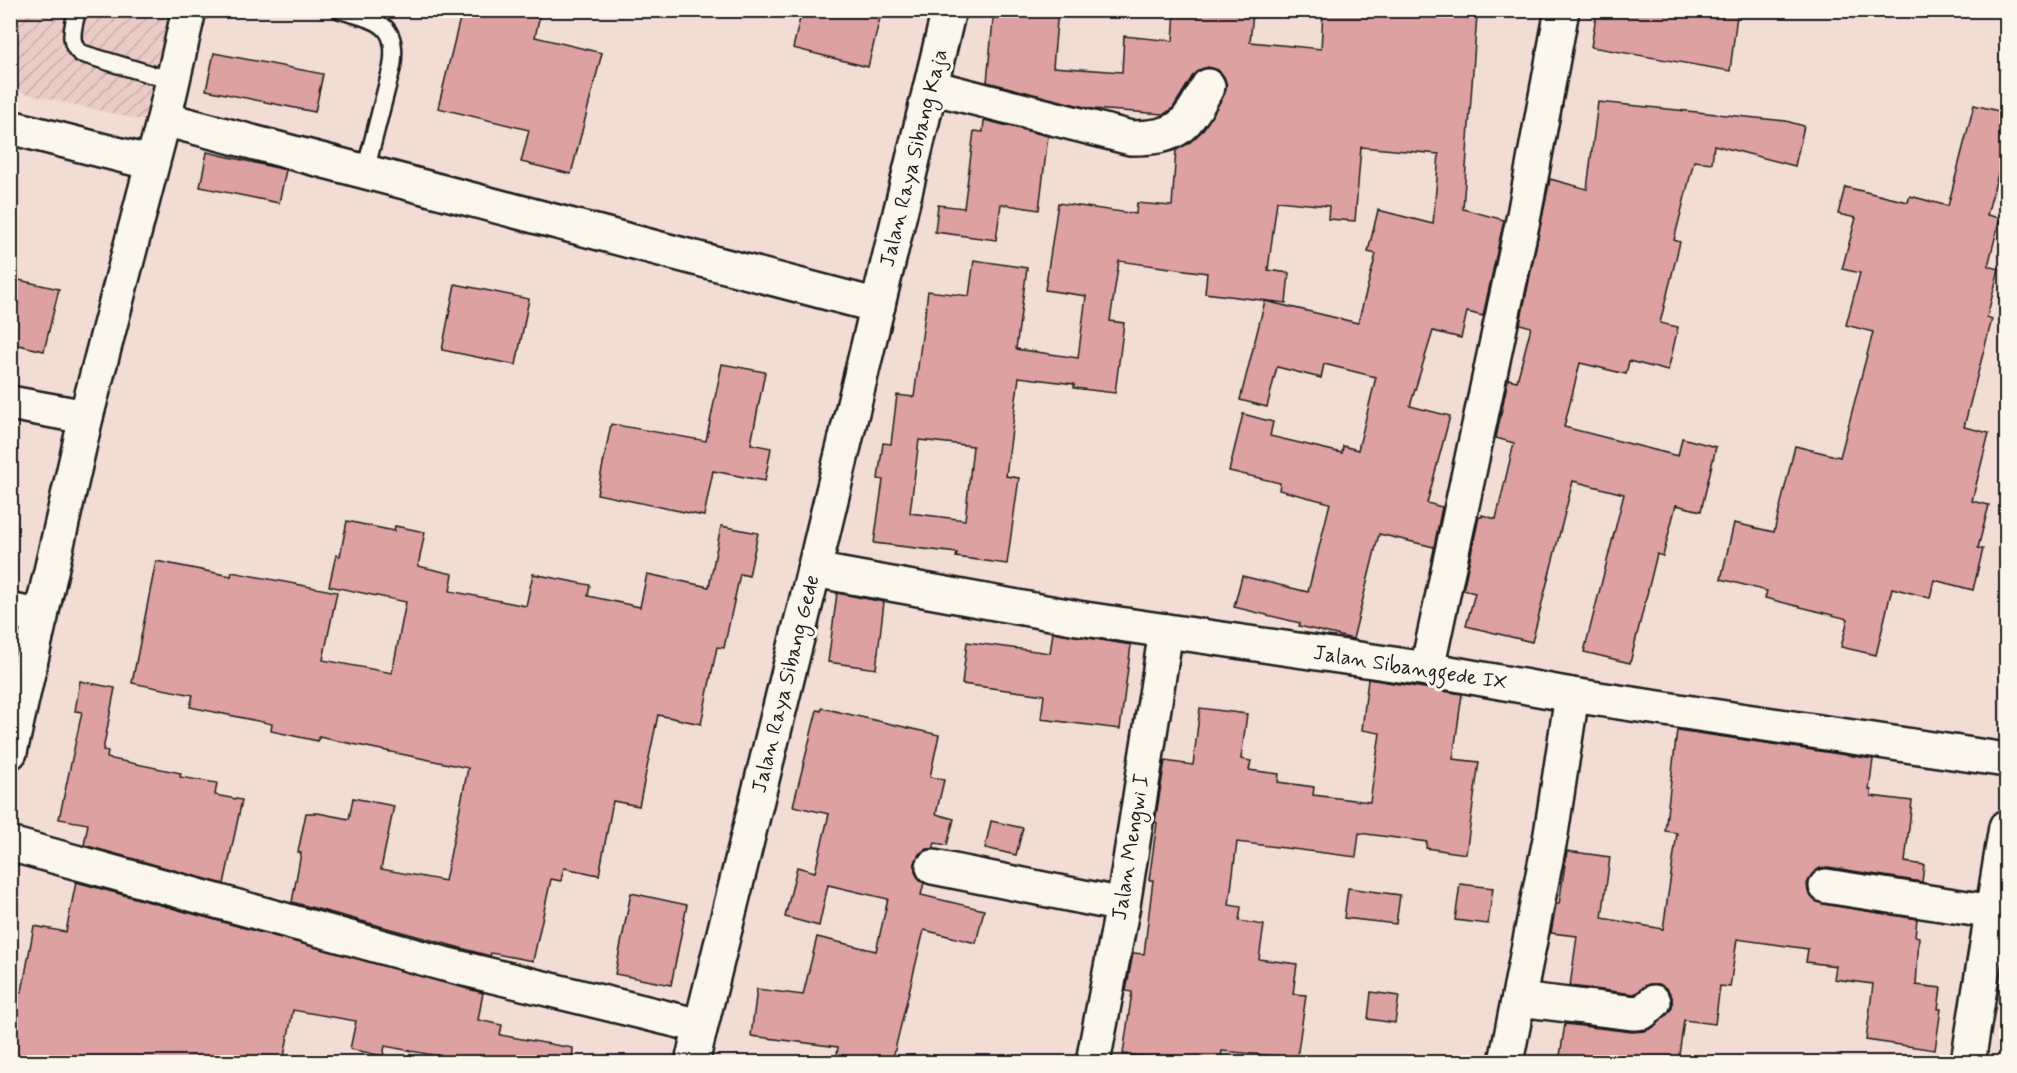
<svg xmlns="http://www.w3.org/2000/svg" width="2017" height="1073" font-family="Mynerve,sans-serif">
	<defs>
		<pattern id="industrial-furrows" width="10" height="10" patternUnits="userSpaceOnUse" patternTransform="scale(1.5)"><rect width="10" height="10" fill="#ebcbc5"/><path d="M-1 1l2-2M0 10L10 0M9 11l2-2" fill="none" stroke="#c9aea9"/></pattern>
	</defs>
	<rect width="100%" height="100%" fill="#f2ddd5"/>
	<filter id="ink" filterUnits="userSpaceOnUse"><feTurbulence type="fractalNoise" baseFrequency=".0167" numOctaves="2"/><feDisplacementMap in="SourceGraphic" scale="12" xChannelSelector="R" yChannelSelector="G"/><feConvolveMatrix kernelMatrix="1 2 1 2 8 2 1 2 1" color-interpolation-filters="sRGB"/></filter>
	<g filter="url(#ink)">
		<polygon fill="url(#industrial-furrows)" points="11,11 176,11 149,122 11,90"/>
		<g fill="#dca1a0" stroke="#1c1c1c" stroke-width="1.5" fill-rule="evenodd">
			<polygon points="462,10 541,10 535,37 602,53 571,174 521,162 529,130 438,108"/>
			<polygon points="802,10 882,10 868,67 793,48"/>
			<path d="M994 10H1058L1053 67 1122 72 1124 36 1173 41 1175 10 1253 13 1250 42 1321 49 1323 12 1357 14V10H1366L1426 15V11L1477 15 1463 209 1504 220 1483 316 1467 312 1461 338 1433 331 1410 406 1450 416 1427 503 1442 507 1434 547 1379 534 1353 639 1299 626 1300 623 1234 607 1242 576 1308 592 1330 503 1279 490 1280 483 1229 471 1243 414 1273 422 1270 436 1342 453 1343 446 1358 450 1376 377 1324 364 1321 378 1277 367 1267 407 1240 400 1265 301 1358 323 1376 254 1368 252 1378 210 1433 224 1439 154 1361 147 1355 221 1328 219 1329 206 1277 201 1268 270 1289 273 1286 303 1205 293 1207 273 1119 261 1110 321 1124 323 1115 393 1074 388V384L1019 377 1006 476 1019 478 1007 564 956 557 957 553 874 543 883 480 878 479 883 443 891 444 897 395 914 397 928 291 969 296 974 260 1027 268 1016 349 1078 358 1086 296 1045 290 1058 203 1136 214 1137 203 1172 206 1176 150 1189 143 1202 131 1224 95 1227 86 1224 77 1218 70 1208 67 1199 70 1192 77 1173 108 1164 114 1092 109 987 82ZM919 440 973 446 965 520 910 513Z"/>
			<polygon points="1597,10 1700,10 1737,15 1730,71 1591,47"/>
			<polygon points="214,53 323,74 315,112 206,90"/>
			<polygon points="1598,102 1786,121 1804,126 1795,166 1714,145 1712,163 1694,161 1674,240 1680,242 1660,323 1678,327 1668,371 1629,361 1626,374 1580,363 1564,427 1678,456 1682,438 1716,447 1701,511 1676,505 1663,556 1657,554 1630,663 1584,652 1624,494 1573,481 1532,642 1466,626 1475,593 1463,590 1479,517 1482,517 1482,515 1496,519 1514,443 1496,438 1508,379 1517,381 1531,327 1520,324 1550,179 1587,189"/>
			<polygon points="1974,105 2007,113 2007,140 1987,215 2000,218 1988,266 1999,269 1987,317 1992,319 1964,427 1989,433 1972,501 1989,505 1978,548 1983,549 1973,590 1934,580 1930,598 1892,588 1876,655 1841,647 1848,619 1765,598 1767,591 1721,579 1734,523 1774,532 1795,446 1840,457 1873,332 1846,325 1860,273 1842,269 1856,218 1838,214 1845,187 1908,202 1910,196 1948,206"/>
			<polygon points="984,120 1048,136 1039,210 1001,204 996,240 935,232 938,205 964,208 974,131 983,132"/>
			<polygon points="207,152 286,170 279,203 200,187"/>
			<polygon points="10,278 59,289 44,351 10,343"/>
			<polygon points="455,284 529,299 516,365 442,350"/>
			<polygon points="722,364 765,372 751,444 771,448 765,481 713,471 704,516 597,494 611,424 706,441"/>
			<polygon points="347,521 394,531 395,526 425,532 418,566 453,574 450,591 526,606 533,574 590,585 588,596 640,607 647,574 709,587 721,526 758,533 749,576 740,574 724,648 717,647 701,724 658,715 639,806 613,801 599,875 564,868 561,881 551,879 533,961 491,953 490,956 292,902 301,853 298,852 306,813 318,813 349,819 353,798 394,806 381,869 445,881 468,768 319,737 318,741 271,731 272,724 190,707 193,695 132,683 156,561 231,576 232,572 337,592 323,660 392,673 406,602 329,586 336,555 340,556"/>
			<polygon points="837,593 884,602 876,669 828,662"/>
			<polygon points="1053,632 1131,645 1120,729 1041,719 1044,695 962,684 967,642 1050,653"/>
			<polygon points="1368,679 1462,694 1453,759 1479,762 1466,854 1426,848 1427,842 1359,833 1356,857 1237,842 1229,905 1241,907 1239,921 1264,925 1259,959 1297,964 1293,994 1306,995 1297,1058 1222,1051 1220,1062 1187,1062 1123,1054 1132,992 1126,991 1133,953 1144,954 1153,880 1149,880 1157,823 1155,822 1165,761 1193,765 1200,708 1247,714 1241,759 1251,761 1249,770 1279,774 1278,782 1314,787 1313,795 1370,802 1380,733 1362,730"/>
			<polygon points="80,681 115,688 103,750 108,751 107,758 181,773 180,777 217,783 215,795 242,800 224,884 84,845 88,824 59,819 82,712 75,711"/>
			<polygon points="822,708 939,735 930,777 944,780 936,814 954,819 947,845 935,843 933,849 926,849 919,854 915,863 915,872 920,881 924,883 921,895 984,910 976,943 924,930 892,1062 836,1062 838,1047 751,1036 757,989 803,995 817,937 876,951 888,899 828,885 819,926 785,917 797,867 815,872 829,814 793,806 817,710 821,711"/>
			<polygon points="1677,730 1873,759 1869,790 1871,790 1871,796 1912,801 1905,862 1924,865 1922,882 1828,867 1820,868 1812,874 1807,884 1808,892 1814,900 1823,904 1917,919 1915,936 1919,937 1916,985 1941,988 1938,1009 1941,1009 1935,1050 1866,1040 1873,984 1834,979 1836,966 1806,962 1808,949 1737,939 1730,987 1720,986 1715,1024 1684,1020 1678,1062 1559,1062 1565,1024 1632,1032 1645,1031 1656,1026 1672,1008 1672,997 1667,989 1659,984 1649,984 1634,994 1570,986 1577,936 1551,933 1556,904 1559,904 1567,851 1610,857 1602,918 1663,929 1677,833 1665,831"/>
			<polygon points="991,821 1023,828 1016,855 985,848"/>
			<polygon points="76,882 483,993 478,1020 502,1025 500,1035 573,1048 572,1062 470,1062 385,1046 383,1056 350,1049 356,1021 293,1010 283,1062 10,1062 10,990 22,992 34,926 66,932"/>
			<polygon points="1460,884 1493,888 1488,924 1455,920"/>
			<polygon points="1348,888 1400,895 1396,924 1344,918"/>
			<polygon points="631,893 687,905 671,985 615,974"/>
			<polygon points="1371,992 1399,996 1395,1023 1368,1019"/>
		</g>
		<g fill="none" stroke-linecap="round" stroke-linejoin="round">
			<g stroke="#1c1c1c" stroke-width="21">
				<g id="service">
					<path d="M77 10C74 26 67 42 80 53L173 81"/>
					<path d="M340 10C377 21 399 22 392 67L365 172"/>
				</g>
			</g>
			<g stroke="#1c1c1c" stroke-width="38">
				<g id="minor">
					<path d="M931 87 1131 138C1180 138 1186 126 1208 86"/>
					<polyline points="164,119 878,306"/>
					<polyline points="10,127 152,163"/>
					<polyline points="10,403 86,417"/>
					<polyline points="814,570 1078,618 1427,669 1572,695 2006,760"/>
					<polyline points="10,610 41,617"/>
					<polyline points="1427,669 1524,215 1562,10"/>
					<polyline points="10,752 86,417 164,119 189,10"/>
					<polyline points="10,844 444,964 700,1026"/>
					<polyline points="933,867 1123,905"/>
					<polyline points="1826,886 1993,912"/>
					<polyline points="1519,999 1634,1013 1643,1012 1654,1002"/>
					<polyline points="1093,1062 1123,905 1166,631"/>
					<polyline points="1506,1062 1551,834 1572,695"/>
					<polyline points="1968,1062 2006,827"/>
				</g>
			</g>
			<g stroke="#1c1c1c" stroke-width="38">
				<polyline id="secondary" points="692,1062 814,570 949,10"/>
			</g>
			<use href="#service" stroke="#fbf7ec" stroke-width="16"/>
			<use href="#minor" stroke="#fbf7ec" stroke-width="33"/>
			<use href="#secondary" stroke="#fbf7ec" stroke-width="33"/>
		</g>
	</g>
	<g text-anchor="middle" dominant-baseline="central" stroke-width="6" stroke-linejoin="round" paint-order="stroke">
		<g font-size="21" fill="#1c1c1c" stroke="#fbf7ec">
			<text transform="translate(914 158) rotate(-76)">Jalan Raya Sibang Kaja</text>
			<text transform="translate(1410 668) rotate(9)">Jalan Sibanggede IX</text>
			<text transform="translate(786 684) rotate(-76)">Jalan Raya Sibang Gede</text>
			<text transform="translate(1131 847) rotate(-81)">Jalan Mengwi I</text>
		</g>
	</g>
	<rect width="2017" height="1073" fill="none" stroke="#fbf7ec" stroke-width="36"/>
	<rect x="18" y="18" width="1981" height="1037" fill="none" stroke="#1c1c1c" stroke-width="2" filter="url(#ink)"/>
</svg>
